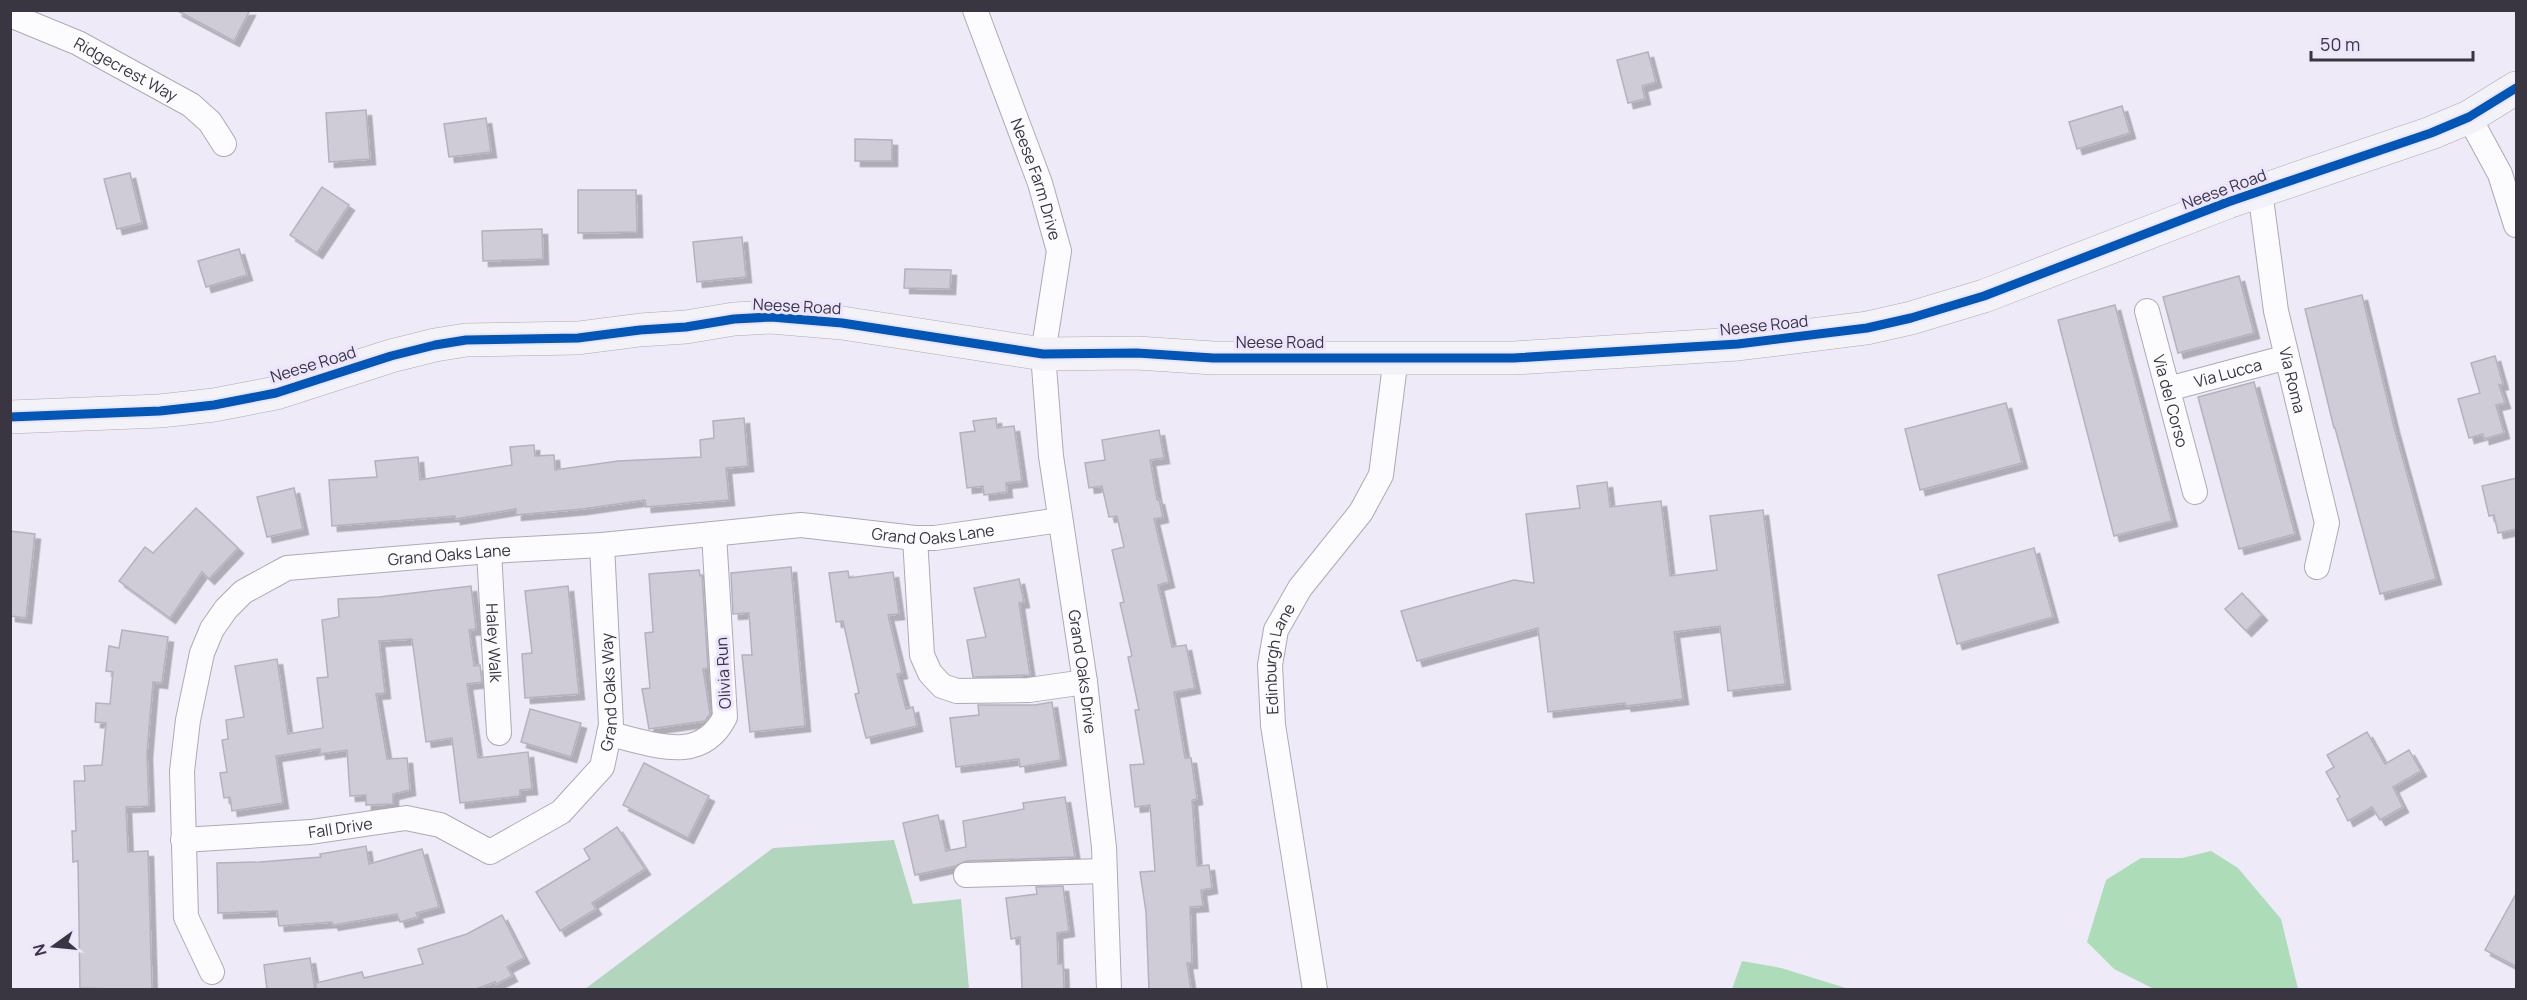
<svg xmlns="http://www.w3.org/2000/svg" width="2527" height="1000" font-family="Manrope,sans-serif">
	<defs>
		<filter id="shadow"><feDropShadow dx="5.5" dy="5.5" stdDeviation="0" flood-color="#0004"/></filter>
	</defs>
	<rect width="100%" height="100%" fill="#eeeaf7"/>
	<polygon fill="#b1d6bd" points="894,840 913,904 961,899 969,989 585,989 773,848"/>
	<g fill="#acddb8">
		<polygon points="2211,851 2238,868 2281,919 2298,989 2154,989 2114,969 2087,942 2106,880 2141,858 2182,858"/>
		<polygon points="1742,961 1781,968 1849,989 1732,989"/>
	</g>
	<g fill="#cfcbd7" stroke="#b5b2bd" stroke-width="1.5" filter="url(#shadow)">
		<polygon points="176,10 250,10 234,41"/>
		<polygon points="1648,52 1656,82 1642,86 1645,99 1628,103 1617,60"/>
		<polygon points="2122,106 2130,133 2077,149 2069,122"/>
		<polygon points="366,110 370,159 329,162 326,113"/>
		<polygon points="486,118 491,152 449,157 444,124"/>
		<polygon points="855,139 892,140 892,161 855,161"/>
		<polygon points="130,173 142,223 117,229 104,179"/>
		<polygon points="322,187 349,205 317,253 290,235"/>
		<polygon points="578,190 636,190 637,232 578,233"/>
		<polygon points="542,229 543,259 483,261 482,231"/>
		<polygon points="742,237 746,277 697,282 693,242"/>
		<polygon points="239,249 247,275 206,287 198,261"/>
		<polygon points="905,269 951,270 950,289 904,288"/>
		<polygon points="2239,276 2254,333 2178,353 2163,297"/>
		<polygon points="2362,295 2394,427 2436,579 2380,594 2335,428 2334,428 2305,309"/>
		<polygon points="2115,305 2172,521 2114,536 2058,320"/>
		<polygon points="2495,356 2503,384 2499,385 2505,403 2496,405 2504,433 2484,439 2483,434 2469,438 2458,399 2480,393 2471,363"/>
		<polygon points="2254,382 2295,534 2239,549 2198,397"/>
		<polygon points="2006,403 2022,463 1920,490 1905,429"/>
		<polygon points="744,418 748,466 726,468 729,500 646,507 645,500 582,509 516,515 516,509 455,519 455,516 332,526 329,480 377,477 375,461 418,457 420,480 512,465 510,447 534,445 535,456 554,455 555,470 618,461 701,457 700,440 714,438 713,421"/>
		<polygon points="996,418 997,428 1014,426 1022,481 1006,483 1007,492 984,495 983,486 967,488 960,433 975,431 973,421"/>
		<polygon points="1159,430 1164,458 1150,460 1157,500 1159,499 1163,517 1154,519 1169,582 1158,585 1172,647 1186,645 1195,688 1174,692 1185,758 1191,758 1197,799 1192,800 1197,866 1209,865 1212,888 1201,890 1203,906 1190,907 1192,963 1187,963 1191,990 1149,990 1146,912 1140,872 1155,871 1150,805 1135,807 1130,765 1144,764 1135,710 1139,710 1128,657 1132,656 1120,603 1124,602 1112,550 1124,547 1117,516 1109,517 1102,486 1089,488 1085,463 1105,460 1102,440"/>
		<polygon points="2517,478 2517,529 2498,533 2494,515 2489,516 2482,486"/>
		<polygon points="1607,482 1610,507 1661,501 1670,576 1717,570 1710,516 1763,510 1785,684 1728,691 1720,626 1674,632 1683,699 1626,706 1625,703 1548,712 1538,628 1417,661 1401,611 1514,580 1534,583 1526,514 1580,508 1577,486"/>
		<polygon points="294,488 303,529 267,537 257,497"/>
		<polygon points="196,508 238,548 209,579 202,572 170,618 119,581 145,547 153,553"/>
		<polygon points="10,531 35,534 26,618 10,616"/>
		<polygon points="2034,548 2053,617 1957,644 1938,575"/>
		<polygon points="791,567 805,726 750,732 742,655 752,655 749,613 733,614 731,573"/>
		<polygon points="699,570 700,576 702,575 708,668 703,669 710,714 705,721 649,729 642,689 650,688 645,633 653,632 649,574"/>
		<polygon points="848,571 849,578 893,572 899,614 888,615 902,673 897,674 906,709 913,707 917,726 866,738 855,694 859,693 843,621 836,622 829,573"/>
		<polygon points="1019,579 1024,602 1019,603 1030,675 973,677 967,640 986,637 974,588"/>
		<polygon points="471,586 476,629 469,630 474,666 480,665 482,682 467,684 478,758 528,752 532,789 520,790 520,796 460,803 452,738 426,742 412,639 379,641 385,693 376,694 387,759 407,758 410,790 393,794 393,804 366,805 366,795 350,796 347,750 320,754 320,749 276,756 283,803 232,811 230,797 224,798 220,773 227,772 222,740 228,739 226,720 244,717 235,666 277,659 288,734 323,728 317,678 328,677 322,620 339,617 338,599 379,597"/>
		<polygon points="568,586 579,694 525,698 522,654 532,653 525,591"/>
		<polygon points="2242,593 2262,615 2246,631 2225,609"/>
		<polygon points="122,630 168,637 162,683 153,682 147,753 149,806 126,807 128,852 148,851 152,990 80,988 78,861 73,862 72,831 76,831 74,781 85,781 84,766 102,765 106,723 95,722 96,703 110,704 113,672 106,671 109,646 119,648"/>
		<polygon points="1052,702 1061,760 1020,767 1019,759 956,767 950,718 979,715 978,705 1035,705"/>
		<polygon points="530,709 581,723 571,757 521,742"/>
		<polygon points="2367,732 2385,764 2409,750 2421,771 2393,787 2403,807 2380,820 2372,807 2348,821 2337,799 2340,797 2326,772 2334,767 2327,755"/>
		<polygon points="644,763 709,796 688,838 623,805"/>
		<polygon points="1065,797 1075,857 966,861 956,866 915,875 903,823 938,815 946,851 966,847 963,821 1024,809 1023,803"/>
		<polygon points="617,827 645,869 592,903 596,909 560,931 536,892 590,859 584,849"/>
		<polygon points="366,846 369,864 422,849 439,907 416,913 418,917 400,922 397,914 333,925 332,922 279,926 277,911 218,913 217,863 260,862 321,857 320,854"/>
		<polygon points="1063,886 1069,931 1057,933 1058,964 1063,964 1064,989 1022,989 1020,937 1011,939 1006,898 1037,894 1036,887"/>
		<polygon points="2517,892 2517,967 2485,950"/>
		<polygon points="502,915 524,958 507,967 512,976 496,984 495,982 473,990 316,990 316,983 362,972 364,978 423,964 418,949 467,934"/>
		<polygon points="310,958 315,990 267,990 264,965"/>
	</g>
	<g fill="none" stroke-linecap="round" stroke-linejoin="round">
		<g stroke="#aeaab5" stroke-width="26">
			<g id="street">
				<path id="s1" d="M975 10 1040 183 1059 251 1043 354 1051 456 1085 682 1104 847 1109 990"/>
				<path id="s2" d="M10 15 78 43 191 105 210 122 224 144"/>
				<polyline points="2469,117 2500,174 2516,225"/>
				<path id="s3" d="M2260 191 2276 311 2327 523 2317 567"/>
				<path id="s4" d="M2147 311 2195 492"/>
				<path id="s5" d="M2168 389 2287 357"/>
				<polyline points="915,538 922,655 930,673 942,686 957,691 1029,690 1085,682"/>
				<path id="s6" d="M489 551 499 733"/>
				<path d="M609 734C652 743 700 766 725 717L714 534"/>
				<path id="s7" d="M183 840 311 832 406 818 440 825 490 852 561 812 602 767 611 725 602 545"/>
				<polyline points="966,875 1104,871"/>
				<path id="s8" d="M212 972 186 917 182 771 188 720 202 653 212 629 226 609 243 592 287 568 489 551 602 545 801 525 915 538H935L1060 520"/>
				<path id="s9" d="M1315 990 1273 725 1270 665 1276 630 1300 588 1361 512 1381 475 1396 357"/>
			</g>
		</g>
		<g stroke="#aeaab5" stroke-width="34">
			<polyline id="secondary" points="10,417 160,411 214,405 276,393 391,356 435,345 466,340 578,338 640,330 686,327 734,319 771,317 842,323 1043,354 1137,353 1213,358 1514,358 1738,344 1867,328 1911,318 1984,296 2228,202 2431,133 2469,117 2516,88"/>
		</g>
		<use href="#street" stroke="#fcfcfe" stroke-width="24"/>
		<use href="#secondary" stroke="#f3f2f6" stroke-width="33"/>
		<g stroke="#ede4fd" stroke-width="13">
			<polyline id="cycleway" points="10,417 160,411 214,405 276,393 391,356 435,345 466,340 578,338 640,330 686,327 734,319 771,317 842,323 1043,354 1137,353 1213,358 1514,358 1738,344 1867,328 1911,318 1984,296 2228,202 2431,133 2469,117 2516,88"/>
		</g>
		<use href="#cycleway" stroke="#0057b8" stroke-width="9"/>
	</g>
	<g text-anchor="middle" dominant-baseline="central" stroke-width="6" stroke-linejoin="round" paint-order="stroke">
		<g font-size="16" fill="#393541" stroke="#ede4fd">
			<text stroke="none"><textPath href="#s2" startOffset="128">Ridgecrest Way</textPath></text>
			<text stroke="none"><textPath href="#s1" startOffset="180">Neese Farm Drive</textPath></text>
			<text transform="translate(2224 189) rotate(-20)">Neese Road</text>
			<text transform="translate(797 306) rotate(3)">Neese Road</text>
			<text transform="translate(1764 325) rotate(-6)">Neese Road</text>
			<text x="1280" y="342">Neese Road</text>
			<text transform="translate(313 364) rotate(-17)">Neese Road</text>
			<text stroke="none"><textPath href="#s5" startOffset="62">Via Lucca</textPath></text>
			<text stroke="none"><textPath href="#s3" startOffset="192">Via Roma</textPath></text>
			<text stroke="none"><textPath href="#s4" startOffset="93">Via del Corso</textPath></text>
			<text stroke="none"><textPath href="#s8" startOffset="1100">Grand Oaks Lane</textPath></text>
			<text stroke="none"><textPath href="#s8" startOffset="614">Grand Oaks Lane</textPath></text>
			<text stroke="none"><textPath href="#s6" startOffset="92">Haley Walk</textPath></text>
			<text stroke="none"><textPath href="#s9" startOffset="336">Edinburgh Lane</textPath></text>
			<text stroke="none"><textPath href="#s1" startOffset="680">Grand Oaks Drive</textPath></text>
			<text transform="translate(723 673) rotate(-93)">Olivia Run</text>
			<text stroke="none"><textPath href="#s7" startOffset="534">Grand Oaks Way</textPath></text>
			<text stroke="none"><textPath href="#s7" startOffset="158">Fall Drive</textPath></text>
		</g>
	</g>
	<rect width="2527" height="1000" fill="none" stroke="#393541" stroke-width="24"/>
	<g transform="translate(54 946) rotate(255)" stroke="#ede4fd" stroke-width="4.5" paint-order="stroke">
	<path d="M0-4.5L10 22L0 15L-10 22Z" fill="#393541"/>
	<text y="-9" font-size="16" font-weight="bold" text-anchor="middle" fill="#393541">N</text>
	</g>
	<path d="M2311 51v9h162v-9" fill="none" stroke="#393541" stroke-width="3"/>
	<text x="2320" y="51" font-size="18" fill="#393541" stroke="#ede4fd" stroke-width="4.5" paint-order="stroke">50 m</text>
</svg>
